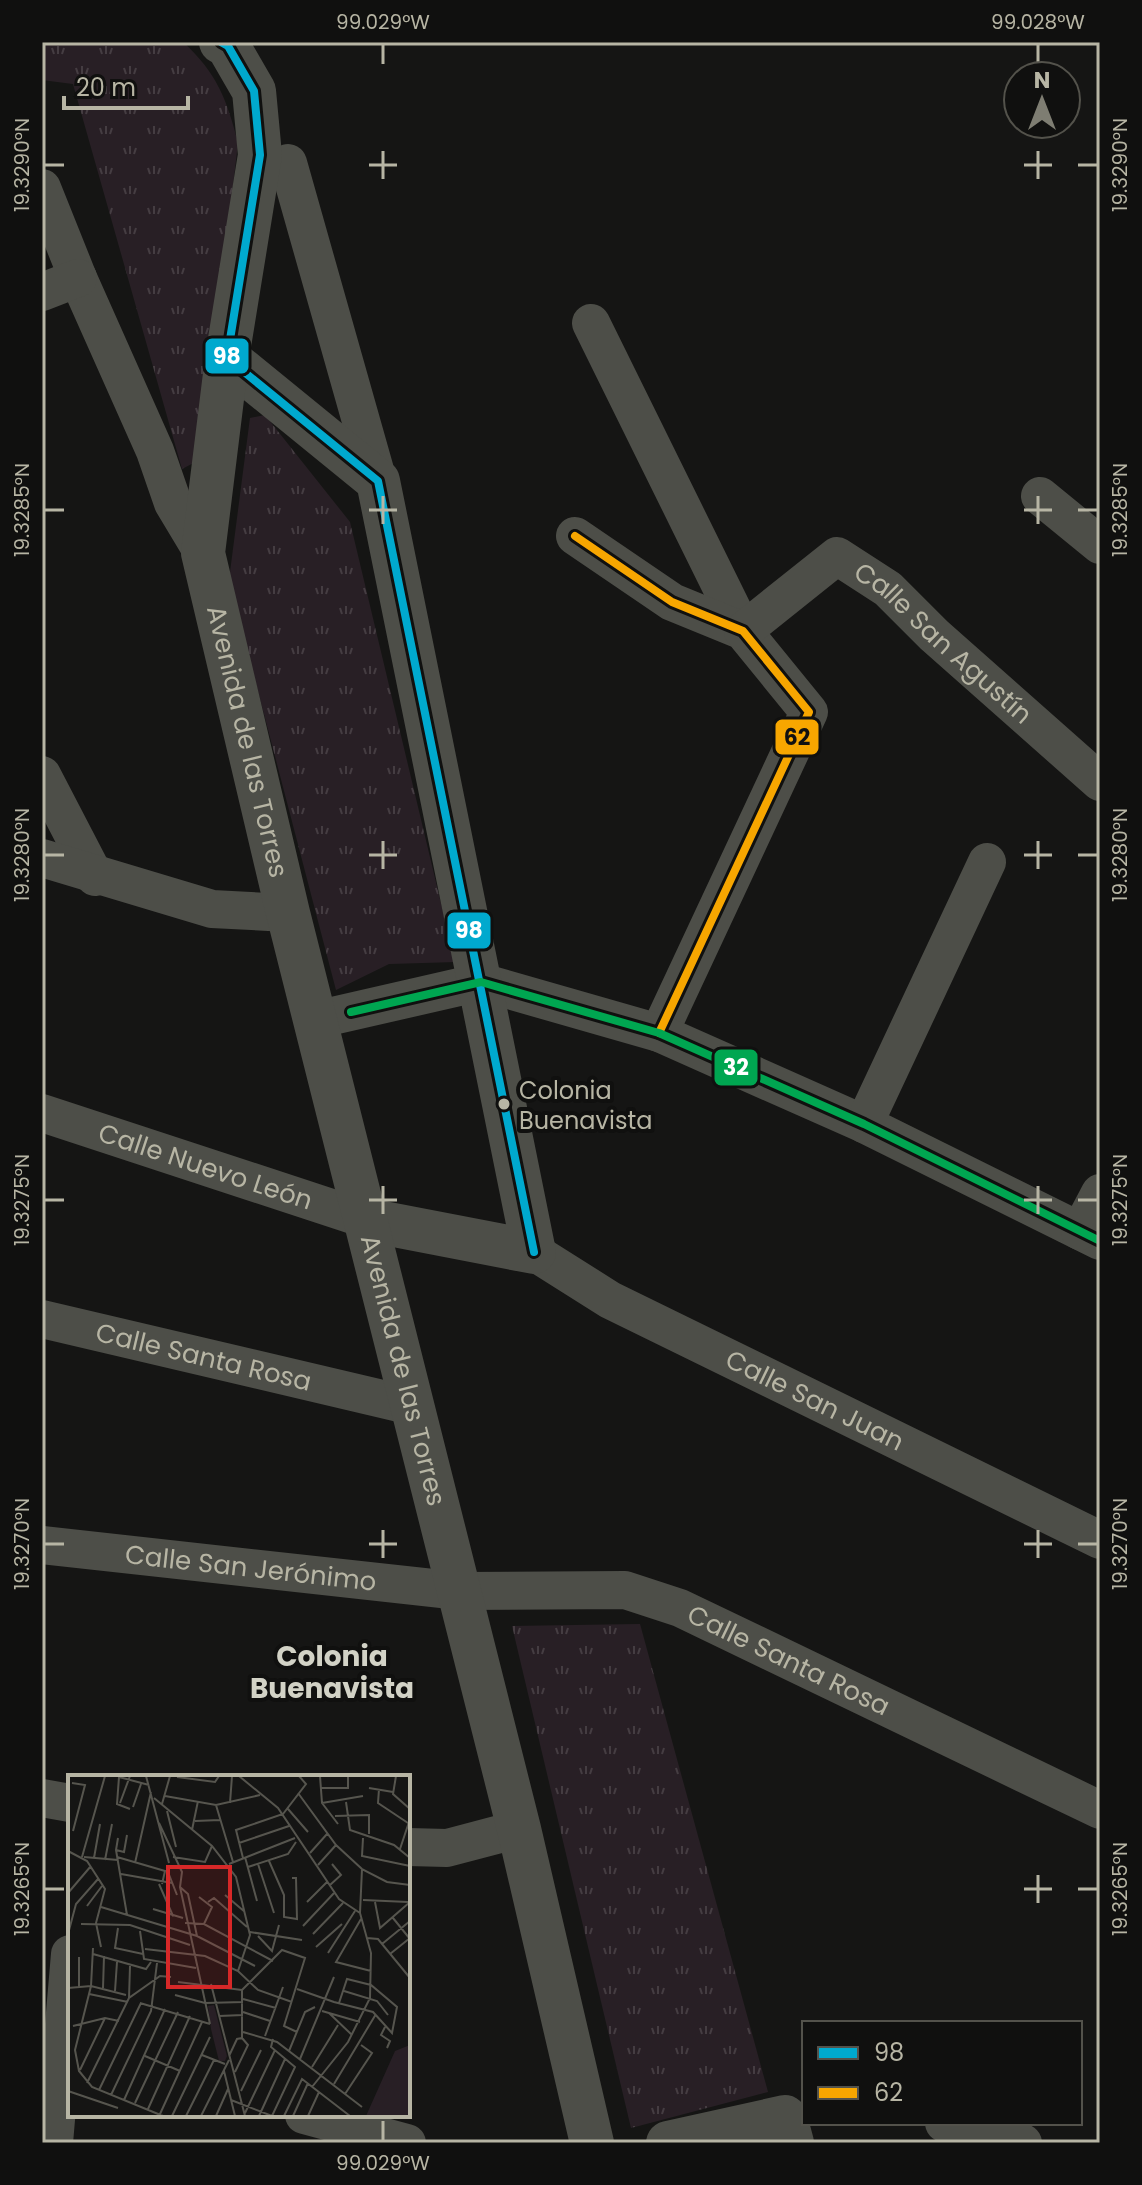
<svg xmlns="http://www.w3.org/2000/svg" width="1142" height="2185" font-family="Poppins,sans-serif">
	<defs>
		<pattern id="grass-tufts" width="24" height="20" patternUnits="userSpaceOnUse" patternTransform="scale(2)"><rect width="24" height="20" fill="#281f25"/><path d="M3 7l-1-3M5 7V3M7 7l1-3M15 17l-1-3M17 17v-4M19 17l1-3" fill="none" stroke="#453d42"/></pattern>
	</defs>
	<rect width="100%" height="100%" fill="#151514"/>
	<g fill="url(#grass-tufts)">
		<path d="M42 42H183C217 73 227 100 238 143L201 459 182 469 73 84 42 80Z"/>
		<polygon points="265,415 350,522 455,962 389,964 336,990 229,580 250,418"/>
		<polygon points="640,1624 768,2092 631,2128 512,1626"/>
	</g>
	<g fill="none" stroke-linecap="round" stroke-linejoin="round">
		<g stroke="#4d4e48" stroke-width="38">
			<polyline points="288,163 378,481"/>
			<polyline points="42,188 78,278 155,451 173,503 203,553"/>
			<polyline points="42,292 78,278"/>
			<polyline points="591,323 743,631"/>
			<polyline points="1040,496 1100,545"/>
			<polyline points="575,536 672,602 743,631 809,712 659,1033"/>
			<path id="s1" d="M743 631 837 556 888 589 934 635 1100 782"/>
			<polyline points="42,775 95,877"/>
			<polyline points="42,858 212,909 288,913"/>
			<polyline points="315,1020 481,982 659,1033 864,1124 1100,1241"/>
			<path id="s2" d="M42 1113 368 1220"/>
			<polyline points="864,1124 987,862"/>
			<polyline points="1080,1231 1100,1193"/>
			<path id="s3" d="M534 1252 610 1300 1100 1540"/>
			<path id="s4" d="M42 1319 412 1406"/>
			<path id="s5" d="M42 1545 460 1591 625 1590 680 1608 1100 1810"/>
			<polyline points="42,1798 70,1803"/>
			<polyline points="408,1847 447,1848 519,1829"/>
			<polyline points="304,2115 407,2143"/>
			<polyline points="944,2123 1023,2143"/>
			<polyline points="54,2143 70,1954"/>
		</g>
		<g stroke="#4d4e48" stroke-width="44">
			<polyline points="221,42 228,46 254,91 260,155 227,358 378,481 534,1252 368,1220"/>
			<path id="s6" d="M227 358 203 553 288 913 519 1829 592 2143"/>
			<polyline points="668,2143 785,2117 792,2143"/>
		</g>
		<g stroke="#10100f" stroke-width="14">
			<polyline id="bus-1" points="221,42 228,46 254,91 260,155 227,358 378,481 534,1252"/>
		</g>
		<g stroke="#10100f" stroke-width="14">
			<polyline id="bus-2" points="575,536 672,602 743,631 809,712 659,1033"/>
		</g>
		<g stroke="#10100f" stroke-width="14">
			<polyline id="bus-3" points="351,1012 481,982 659,1033 864,1124 1100,1241"/>
		</g>
		<use href="#bus-1" stroke="#00a9ce" stroke-width="8"/>
		<use href="#bus-2" stroke="#f7a600" stroke-width="8"/>
		<use href="#bus-3" stroke="#00a651" stroke-width="8"/>
	</g>
	<path fill="none" stroke="#b7b5a4" stroke-width="3" d="M383 44V64M1038 44V64M383 151V179M1038 151V179M44 165H64M369 165H397M1024 165H1052M1078 165H1098M383 496V524M1038 496V524M44 510H64M369 510H397M1024 510H1052M1078 510H1098M383 841V869M1038 841V869M44 855H64M369 855H397M1024 855H1052M1078 855H1098M383 1186V1214M1038 1186V1214M44 1200H64M369 1200H397M1024 1200H1052M1078 1200H1098M383 1530V1558M1038 1530V1558M44 1544H64M369 1544H397M1024 1544H1052M1078 1544H1098M1038 1875V1903M44 1889H64M1024 1889H1052M1078 1889H1098M383 2121V2141"/>
	<circle fill="#b7b5a4" stroke="#10100f" stroke-width="3" cx="504" cy="1104" r="7"/>
	<g text-anchor="middle" dominant-baseline="central" stroke-width="8" stroke-linejoin="round" paint-order="stroke">
		<g font-size="24" fill="#b7b5a4" stroke="#10100f" text-anchor="start">
			<text x="519" y="1090">Colonia<tspan x="519" dy="30">Buenavista</tspan></text>
		</g>
		<g font-size="26" fill="#b7b5a4" stroke="#10100f">
			<text stroke="none"><textPath href="#s1" startOffset="258">Calle San Agustín</textPath></text>
			<text stroke="none"><textPath href="#s6" startOffset="390">Avenida de las Torres</textPath></text>
			<text stroke="none"><textPath href="#s2" startOffset="172">Calle Nuevo León</textPath></text>
			<text stroke="none"><textPath href="#s4" startOffset="166">Calle Santa Rosa</textPath></text>
			<text stroke="none"><textPath href="#s6" startOffset="1038">Avenida de las Torres</textPath></text>
			<text stroke="none"><textPath href="#s3" startOffset="318">Calle San Juan</textPath></text>
			<text stroke="none"><textPath href="#s5" startOffset="210">Calle San Jerónimo</textPath></text>
			<text stroke="none"><textPath href="#s5" startOffset="764">Calle Santa Rosa</textPath></text>
		</g>
		<g font-size="28" font-weight="bold" fill="#d2d2c6" stroke="#10100f">
			<text x="332" y="1656">Colonia<tspan x="332" dy="32">Buenavista</tspan></text>
		</g>
	</g>
	<g transform="translate(68 1775)">
		<rect width="342" height="342" fill="#151514"/>
		<path d="M146 230 159 281 157 286H151L143 254 140 231ZM342 270V341H298L327 276Z" fill="#281f25"/>
		<path fill="none" stroke="#56554e" stroke-width="2" d="M78 1 101 88M171 1 210 33 271 124 292 138M252 1 254 28 270 49M328 1 325 19 342 34M51 2 49 29 62 34M51 2 81 10M109 2 147 7 151 1M4 8 17 10 5 56M252 13H280V1M301 13 325 17M311 14 310 28 340 48M230 18 268 70 294 94M97 21 148 30 192 20M86 23 144 71 168 102 182 160 170 196M278 27 282 55 326 70 342 83M52 28 62 1M162 28 164 1M254 28 295 21M94 29 102 1M148 30 165 87M65 32 73 9M220 34 240 57M99 36 108 72M267 41 301 40V59M127 46 152 45M91 48 114 97 112 112 120 119 129 161M124 55 130 26M50 63 48 75 59 140M295 63 294 81 342 91M171 68 221 51M332 74 342 44M48 75 56 77 59 60M0 76 19 86 37 114 28 148 33 172M242 78 259 59M14 82 37 1M16 82 50 85M49 82 97 96 94 109M105 82 137 87 144 71M177 82 189 126M26 83 32 49M175 83 168 55 215 39 238 9 231 1M37 85 44 49M201 86 216 120V142L229 144 228 103H224M67 88 83 17M161 89 227 63M190 89 206 138M250 90 268 70M180 92 220 79 228 67M100 97 109 120M53 99 104 108M91 109 105 141M262 110 273 100 264 89M112 112 142 249M0 118 23 91M157 120 177 137M131 122 144 132 136 149M295 125 340 127M140 127 146 123 179 152M239 127 260 106M307 127 312 153 342 127M19 131 34 111M33 132 129 161 187 191M85 134 115 143M292 138 294 94 319 107 342 110M325 143 342 164M293 144 268 187 303 196M117 148 136 149 205 186M13 149 62 150 122 170M235 151 267 117M50 153 47 173 75 179M72 156 76 184 128 193M182 157 234 165M0 159 8 129 30 104M245 159 275 128M190 161 204 176 211 150M299 163 310 164 342 203M314 169 342 146M248 172 274 149M25 173 23 211 7 275 11 296 24 312 95 341M77 174 137 181 170 196 190 215 224 227M260 178 287 136M25 179 78 194 83 187M322 179 342 163M110 207 174 215M143 209 177 341M11 212V182M0 213 23 211 58 220M35 213 36 181M229 214 266 227 305 237 324 258 329 232 303 210 279 204 271 228M47 216 49 187M276 216 309 226 320 240M21 219 60 227M107 220 137 228 175 227M61 223 62 191M175 224 208 233M72 228 142 249M254 236 292 247M175 237 202 246M261 238 284 260M151 241 175 240M5 251 37 243 51 246M317 252 313 260 322 266 319 273M175 257 209 267 294 332M197 261 215 212M221 276 237 237 247 232M134 280 157 289M77 281 112 296M161 281 169 264 174 263V215L214 175 237 183 216 251 229 257M232 284 266 202M244 292 270 250M12 295 37 243M156 296 167 341M167 297 180 270 174 263M19 308 61 223 92 201 103 202M266 309 308 239M244 312 280 267 302 223 303 178 292 138M31 315 73 228M0 316 50 333M173 316 193 275M277 319 304 278 293 270M43 320 83 236 89 188M56 325 97 234M163 325 204 341 227 292 203 272 205 264M67 328 110 237M80 334 122 241M177 338 207 275M92 339 134 247M104 341 142 262M118 341 146 285M133 341 161 285M148 341 160 314M191 341 217 284M216 341 234 304 282 341M225 341 240 308M240 341 251 317"/>
		<path fill="#d62828" fill-opacity="0.15" stroke="#d62828" stroke-width="4" d="M100 92H162V212H100Z"/>
		<rect width="342" height="342" fill="none" stroke="#b7b5a4" stroke-width="4"/>
	</g>
	<g stroke="#10100f" stroke-width="3">
		<rect x="204" y="337" width="46" height="38" rx="8" fill="#00a9ce"/>
		<rect x="774" y="718" width="46" height="38" rx="8" fill="#f7a600"/>
		<rect x="446" y="911" width="46" height="39" rx="8" fill="#00a9ce"/>
		<rect x="713" y="1048" width="46" height="39" rx="8" fill="#00a651"/>
	</g>
	<g font-size="22" text-anchor="middle" font-weight="bold" fill="#fff">
		<text x="227" y="364">98</text>
		<text x="469" y="938">98</text>
		<text x="736" y="1075">32</text>
	</g>
	<g font-size="22" text-anchor="middle" font-weight="bold" fill="#111">
		<text x="797" y="745">62</text>
	</g>
	<rect width="1142" height="2185" fill="none" stroke="#10100f" stroke-width="88"/>
	<rect x="802" y="2021" width="280" height="104" fill="#10100f" stroke="#53524b" stroke-width="2"/>
	<rect x="818" y="2047" width="40" height="12" fill="#00a9ce" stroke="#53524b" stroke-width="2"/>
	<text x="874" y="2061" font-size="24" fill="#b7b5a4">98</text>
	<rect x="818" y="2087" width="40" height="12" fill="#f7a600" stroke="#53524b" stroke-width="2"/>
	<text x="874" y="2101" font-size="24" fill="#b7b5a4">62</text>
	<g transform="translate(1042 100)"><circle r="38" fill="#10100f" stroke="#53524b" stroke-width="2"/>
	<path d="M0-6L14 30L0 20L-14 30Z" fill="#7e7d72"/>
	<text y="-12" font-size="22" font-weight="bold" text-anchor="middle" fill="#b7b5a4">N</text>
	</g>
	<path d="M64 96v12h124v-12" fill="none" stroke="#b7b5a4" stroke-width="4"/>
	<text x="76" y="96" font-size="24" fill="#b7b5a4" stroke="#10100f" stroke-width="6" paint-order="stroke">20 m</text>
	<rect x="44" y="44" width="1054" height="2097" fill="none" stroke="#b7b5a4" stroke-width="3"/>
	<g font-size="20" text-anchor="middle" fill="#b7b5a4">
		<text x="383" y="29">99.029°W</text>
		<text x="1038" y="29">99.028°W</text>
		<text transform="translate(22 165) rotate(-90)" y="7">19.3290°N</text>
		<text transform="translate(1120 165) rotate(-90)" y="7">19.3290°N</text>
		<text transform="translate(22 510) rotate(-90)" y="7">19.3285°N</text>
		<text transform="translate(1120 510) rotate(-90)" y="7">19.3285°N</text>
		<text transform="translate(22 855) rotate(-90)" y="7">19.3280°N</text>
		<text transform="translate(1120 855) rotate(-90)" y="7">19.3280°N</text>
		<text transform="translate(22 1200) rotate(-90)" y="7">19.3275°N</text>
		<text transform="translate(1120 1200) rotate(-90)" y="7">19.3275°N</text>
		<text transform="translate(22 1544) rotate(-90)" y="7">19.3270°N</text>
		<text transform="translate(1120 1544) rotate(-90)" y="7">19.3270°N</text>
		<text transform="translate(22 1889) rotate(-90)" y="7">19.3265°N</text>
		<text transform="translate(1120 1889) rotate(-90)" y="7">19.3265°N</text>
		<text x="383" y="2170">99.029°W</text>
	</g>
</svg>
